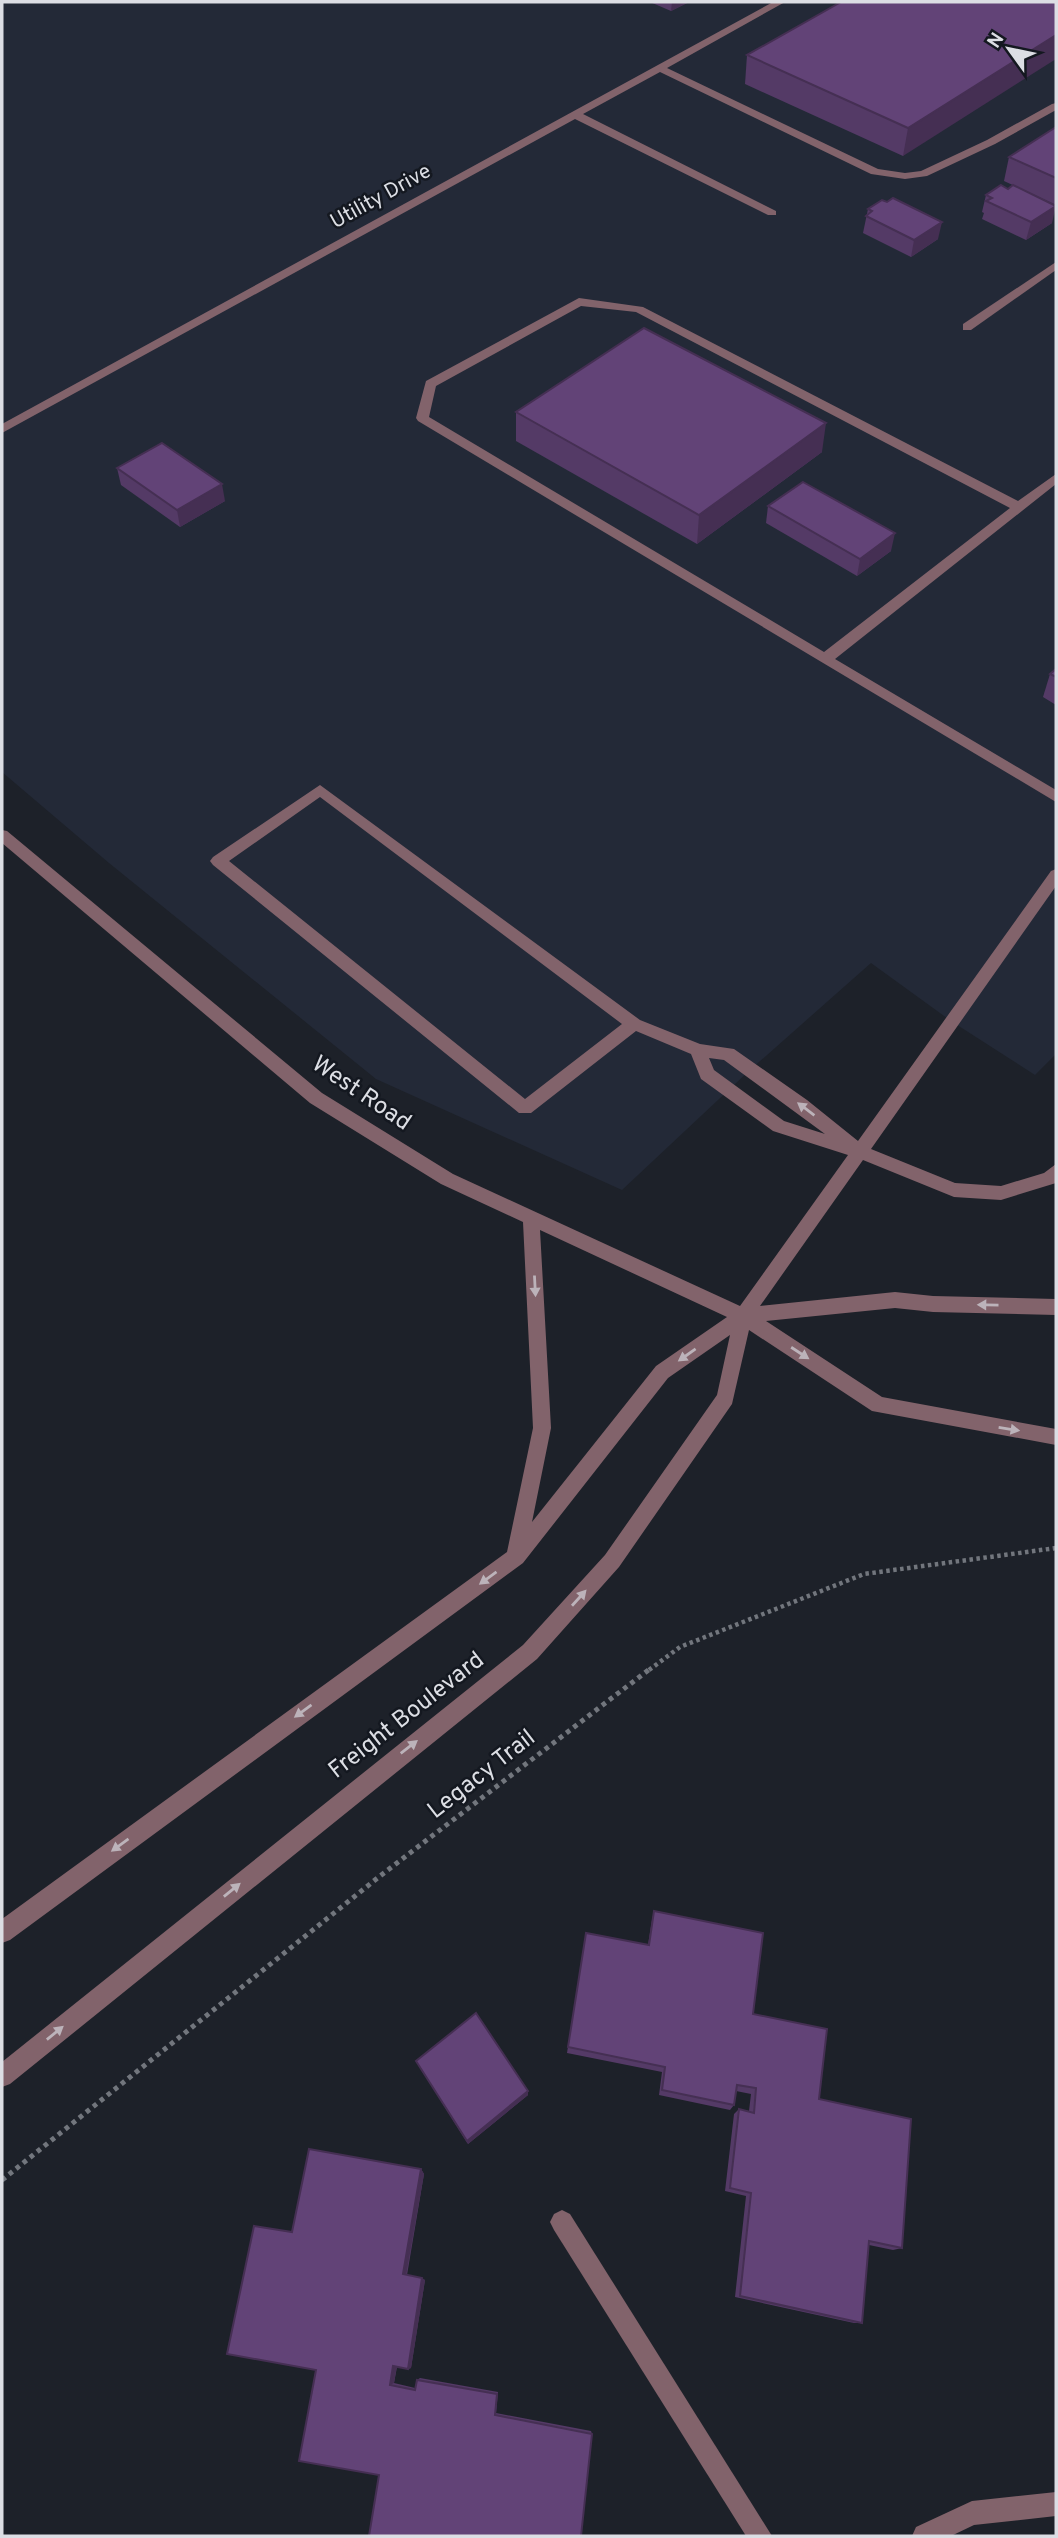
<svg xmlns="http://www.w3.org/2000/svg" width="1058" height="2538" font-family="Overpass,sans-serif">
	<rect width="100%" height="100%" fill="#1d2129"/>
	<polygon fill="#232937" points="2,2 1056,2 1056,1054 1035,1075 951,1021 871,963 750,1070 622,1190 376,1079 109,863 2,772"/>
	<g fill="none" stroke-linecap="round" stroke-linejoin="round">
		<polyline stroke="#72767d" stroke-width="4.5" stroke-dasharray="3.5 3.5" stroke-linecap="butt" points="649,1670 680,1647 864,1574 1056,1548"/>
		<polyline stroke="#72767d" stroke-width="5" stroke-dasharray="4.5 4.5" stroke-linecap="butt" points="2,2180 380,1876 651,1668"/>
		<g fill="#82636b" fill-rule="evenodd">
			<polygon points="773,2 785,2 667,68 878,169 905,173 921,171 987,140 1052,104 1056,103 1056,110 995,144 927,176 905,179 871,174 660,72 583,114 776,211 776,215 768,215 575,119 2,433 2,424"/>
			<polygon points="1056,262 1056,270 971,330 963,330 963,324"/>
			<path d="M579 298 643 307 1018 501 1056 474V484L835 659 1056 790V802L418 421 416 418 426 381ZM581 306 636 312 1010 508 824 652 429 417 436 386Z"/>
			<path d="M320 785 640 1020 700 1044 734 1049 807 1100 858 1141 1051 871 1056 869V886L871 1149 955 1183 1001 1186 1044 1173 1056 1164V1183L1001 1200 954 1197 863 1160 760 1306 895 1292 933 1296 1056 1299V1315L933 1312 895 1308 766 1321 882 1397 1056 1429V1445L872 1411 749 1330 732 1404 619 1567 537 1659 10 2084 2 2087V2062L523 1645 605 1555 717 1395 730 1335 668 1378 523 1563 10 1940 2 1943V1919L507 1552 533 1428 523 1222 441 1184 310 1103 2 843V830L7 831 322 1093 453 1174 740 1306 848 1155 773 1131 701 1079 691 1054 636 1031 531 1113H519L213 865 210 861 213 857ZM320 797 622 1024 525 1099 229 861ZM709 1058 724 1060 825 1134 784 1121 714 1070ZM540 1230 727 1317 656 1366 532 1522 551 1428Z"/>
			<polygon points="562,2210 570,2214 772,2536 746,2536 554,2230 550,2222 554,2214"/>
			<polygon points="1056,2492 1056,2516 974,2525 951,2536 912,2536 916,2527 972,2501"/>
		</g>
	</g>
	<g fill="#543a66">
		<polygon points="650,2 689,2 671,11"/>
		<polygon points="1056,2 903,156 745,84 747,55"/>
		<polygon points="1056,127 1056,205 1004,181 1009,157"/>
		<polygon points="986,195 1052,223 1026,240 982,219 984,213 982,212"/>
		<polygon points="868,209 938,239 911,257 863,233"/>
		<polygon points="516,412 822,452 697,544 516,441"/>
		<polygon points="117,468 225,501 180,527 121,485"/>
		<polygon points="768,506 891,551 857,576 766,523"/>
		<polygon points="1056,669 1056,705 1043,697 1050,674"/>
		<polygon points="654,1911 753,2014 819,2099 902,2248 893,2250 869,2245 862,2323 854,2323 735,2297 746,2196 725,2191 734,2114 739,2109 749,2111 751,2094 736,2091 734,2105 730,2110 659,2095 662,2072 567,2053 586,1933 648,1945 652,1920"/>
		<polygon points="416,2061 528,2095 468,2144"/>
		<polygon points="421,2169 424,2174 407,2275 425,2280 411,2368 408,2369 397,2367 394,2383 415,2388 417,2380 420,2378 498,2392 496,2413 591,2431 592,2434 379,2475 316,2370 292,2232"/>
	</g>
	<g fill="#452f53">
		<polygon points="672,2 689,2 671,11"/>
		<polygon points="1056,35 1056,59 903,156 908,128"/>
		<polygon points="1056,206 1052,223 1026,240 1031,222"/>
		<polygon points="942,222 938,239 911,257 914,240"/>
		<polygon points="826,423 822,452 697,544 699,515"/>
		<polygon points="222,484 225,501 180,527 177,510"/>
		<polygon points="895,533 891,551 857,576 860,559"/>
		<polygon points="528,2091 528,2095 468,2144 467,2141"/>
		<polygon points="421,2169 424,2174 406,2276 403,2274"/>
		<polygon points="422,2278 425,2280 411,2368 408,2369"/>
		<polygon points="397,2365 394,2383 390,2385 393,2366"/>
	</g>
	<g fill="#624377" stroke="#452f53" stroke-width="2">
		<polygon points="841,2 1056,2 1056,35 908,128 747,55"/>
		<polygon points="1056,127 1056,178 1009,157"/>
		<polygon points="1001,185 1008,189 1013,185 1056,206 1031,222 986,201 992,198 986,195"/>
		<polygon points="893,198 942,222 914,240 866,216 872,211 868,209 882,200 887,202"/>
		<polygon points="644,328 826,423 699,515 516,412"/>
		<polygon points="162,443 222,484 177,510 117,468"/>
		<polygon points="803,482 895,533 860,559 768,506"/>
		<polygon points="1056,669 1056,677 1050,674"/>
		<polygon points="654,1911 763,1933 753,2014 827,2029 819,2099 911,2119 902,2248 869,2241 862,2323 740,2296 751,2193 730,2188 739,2109 754,2113 756,2088 737,2085 734,2105 662,2090 665,2067 568,2047 586,1933 649,1945"/>
		<polygon points="476,2013 528,2091 467,2141 416,2061"/>
		<polygon points="309,2149 421,2169 403,2274 422,2278 408,2369 393,2366 390,2385 415,2390 417,2380 497,2394 495,2415 592,2434 581,2536 369,2536 379,2475 299,2461 316,2370 227,2354 254,2226 292,2232"/>
	</g>
	<defs><path id="oneway-solid" d="M-6-.8H1V-3.2L6.5 0L1 3.2V.8H-6Z" transform="scale(1.75)"/></defs>
	<g fill="#bcb3ba">
		<use href="#oneway-solid" transform="translate(806 1109) rotate(-143)"/>
		<use href="#oneway-solid" transform="translate(535 1286) rotate(87)"/>
		<use href="#oneway-solid" transform="translate(988 1305) rotate(-179)"/>
		<use href="#oneway-solid" transform="translate(800 1353) rotate(33)"/>
		<use href="#oneway-solid" transform="translate(687 1355) rotate(145)"/>
		<use href="#oneway-solid" transform="translate(1009 1429) rotate(9)"/>
		<use href="#oneway-solid" transform="translate(488 1578) rotate(144)"/>
		<use href="#oneway-solid" transform="translate(579 1598) rotate(-48)"/>
		<use href="#oneway-solid" transform="translate(303 1711) rotate(144)"/>
		<use href="#oneway-solid" transform="translate(409 1747) rotate(-38)"/>
		<use href="#oneway-solid" transform="translate(120 1845) rotate(144)"/>
		<use href="#oneway-solid" transform="translate(232 1890) rotate(-39)"/>
		<use href="#oneway-solid" transform="translate(55 2033) rotate(-39)"/>
	</g>
	<g text-anchor="middle" dominant-baseline="central" stroke-width="5" stroke-linejoin="round" paint-order="stroke">
		<g font-size="21" fill="#dcdee4" stroke="#141820">
			<text transform="translate(381 197) rotate(-29)">Utility Drive</text>
		</g>
		<g font-size="24" fill="#dcdee4" stroke="#141820">
			<text transform="translate(361 1094) rotate(34)">West Road</text>
			<text transform="translate(407 1716) rotate(-38)">Freight Boulevard</text>
			<text transform="translate(482 1775) rotate(-38)">Legacy Trail</text>
		</g>
	</g>
	<rect width="1058" height="2538" fill="none" stroke="#dcdee4" stroke-width="7"/>
	<g transform="translate(1009 49) rotate(303)" stroke="#141820" stroke-width="5" paint-order="stroke">
	<path d="M0-5L12 26L0 18L-12 26Z" fill="#dcdee4"/>
	<text y="-10" font-size="19" font-weight="bold" text-anchor="middle" fill="#dcdee4">N</text>
	</g>
</svg>
